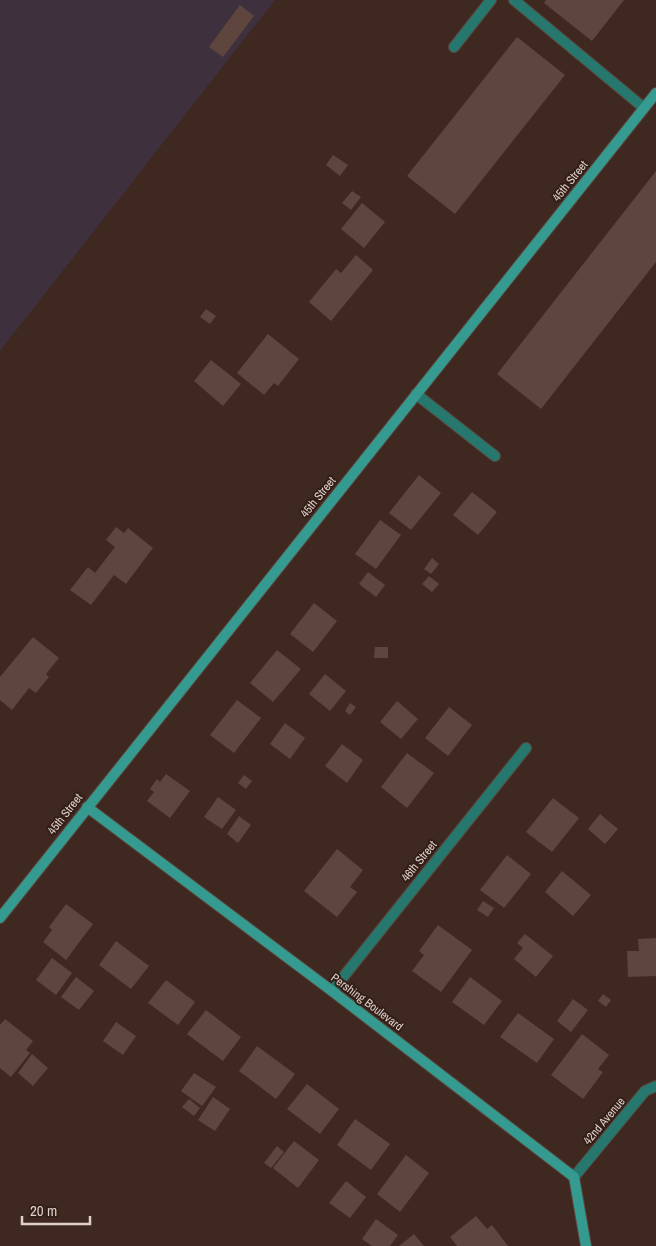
<svg xmlns="http://www.w3.org/2000/svg" width="656" height="1246" font-family="'Archivo Narrow',sans-serif">
	<rect width="100%" height="100%" fill="#3e2820"/>
	<polygon fill="#3f303d" points="0,0 275,0 0,351"/>
	<g fill="#5e463e">
		<polygon points="546,0 624,0 592,41 544,3"/>
		<polygon points="240,5 254,16 223,57 209,47"/>
		<polygon points="517,37 565,75 455,214 407,176"/>
		<polygon points="333,155 348,165 340,176 326,165"/>
		<polygon points="656,171 656,262 541,409 497,374"/>
		<polygon points="352,191 361,197 351,210 342,203"/>
		<polygon points="362,203 385,222 364,248 341,229"/>
		<polygon points="356,255 373,270 331,321 309,302 336,269 341,273"/>
		<polygon points="206,309 216,316 210,324 200,317"/>
		<polygon points="268,334 299,359 278,386 274,383 264,395 237,373"/>
		<polygon points="211,360 241,384 223,406 194,381"/>
		<polygon points="419,475 441,493 411,530 389,513"/>
		<polygon points="472,492 497,512 478,535 453,515"/>
		<polygon points="380,520 401,535 376,569 355,554"/>
		<polygon points="116,527 124,533 128,528 153,548 126,584 114,575 91,605 70,590 88,567 95,573 115,547 106,540"/>
		<polygon points="432,558 439,564 431,574 424,569"/>
		<polygon points="368,572 385,585 376,597 359,584"/>
		<polygon points="429,576 439,584 432,592 422,584"/>
		<polygon points="314,603 337,621 313,652 290,634"/>
		<polygon points="33,637 59,658 46,674 49,677 36,693 29,688 12,710 0,700 0,677"/>
		<polygon points="375,647 388,647 388,658 374,658"/>
		<polygon points="277,650 301,669 273,702 250,683"/>
		<polygon points="325,674 346,691 330,711 309,694"/>
		<polygon points="237,700 261,718 234,753 210,735"/>
		<polygon points="397,701 418,719 401,739 380,722"/>
		<polygon points="350,703 356,707 350,715 345,711"/>
		<polygon points="449,707 472,725 448,756 425,738"/>
		<polygon points="285,723 305,738 290,759 270,744"/>
		<polygon points="342,744 363,760 347,783 325,766"/>
		<polygon points="407,753 434,773 407,808 381,787"/>
		<polygon points="166,774 190,791 170,818 147,801 154,792 150,789 157,779 160,782"/>
		<polygon points="244,775 252,781 246,789 238,783"/>
		<polygon points="218,797 236,810 222,829 204,817"/>
		<polygon points="553,798 579,818 552,852 526,832"/>
		<polygon points="600,814 618,829 605,844 588,829"/>
		<polygon points="239,816 251,825 238,843 227,834"/>
		<polygon points="337,849 363,870 350,887 357,892 337,917 304,891"/>
		<polygon points="507,855 531,874 504,908 480,890"/>
		<polygon points="562,871 591,895 573,916 545,892"/>
		<polygon points="483,901 494,908 488,917 477,910"/>
		<polygon points="66,904 93,924 66,960 43,942 52,930 49,927"/>
		<polygon points="438,925 472,950 441,992 412,971 424,955 419,951"/>
		<polygon points="525,934 553,956 536,977 514,959 523,948 517,943"/>
		<polygon points="656,938 656,976 628,977 627,951 639,951 638,939"/>
		<polygon points="116,941 149,966 131,989 99,965"/>
		<polygon points="52,958 72,973 56,995 36,980"/>
		<polygon points="76,977 94,991 79,1010 61,997"/>
		<polygon points="470,977 502,1001 484,1025 452,1002"/>
		<polygon points="166,980 195,1002 178,1025 148,1003"/>
		<polygon points="603,994 611,1000 606,1007 598,1001"/>
		<polygon points="573,999 588,1010 571,1032 557,1021"/>
		<polygon points="206,1010 241,1037 223,1061 187,1034"/>
		<polygon points="518,1013 554,1039 537,1063 500,1037"/>
		<polygon points="5,1019 33,1041 26,1050 30,1053 11,1077 0,1068 0,1025"/>
		<polygon points="116,1022 136,1036 123,1055 103,1041"/>
		<polygon points="582,1034 609,1055 598,1069 603,1072 583,1099 551,1075"/>
		<polygon points="257,1046 295,1074 276,1099 239,1071"/>
		<polygon points="32,1054 48,1068 33,1086 18,1073"/>
		<polygon points="194,1073 216,1087 202,1106 181,1091"/>
		<polygon points="307,1084 339,1109 320,1134 287,1109"/>
		<polygon points="213,1097 230,1109 215,1131 198,1120"/>
		<polygon points="189,1099 200,1108 194,1116 182,1107"/>
		<polygon points="355,1119 390,1144 371,1170 337,1145"/>
		<polygon points="294,1141 319,1160 298,1188 273,1168"/>
		<polygon points="277,1146 284,1152 271,1168 264,1163"/>
		<polygon points="406,1155 429,1173 400,1212 377,1194"/>
		<polygon points="346,1181 366,1197 350,1218 329,1203"/>
		<polygon points="476,1216 487,1229 492,1225 508,1246 457,1246 450,1237"/>
		<polygon points="376,1219 398,1235 390,1246 372,1246 362,1239"/>
		<polygon points="414,1234 424,1246 399,1246"/>
	</g>
	<g fill="none" stroke-linecap="round" stroke-linejoin="round">
		<g stroke="#5b463f" stroke-width="12">
			<g id="lane">
				<polyline points="514,0 644,108"/>
				<polyline points="454,47 491,0"/>
				<polyline points="416,394 495,456"/>
			</g>
		</g>
		<g stroke="#5b463f" stroke-width="12">
			<g id="street">
				<polyline points="332,991 526,748"/>
				<polyline points="574,1177 645,1091 656,1086"/>
			</g>
		</g>
		<g stroke="#5b463f" stroke-width="12">
			<g id="secondary">
				<polyline points="87,807 332,991 574,1177 586,1246"/>
				<polyline points="0,918 656,93"/>
			</g>
		</g>
		<use href="#lane" stroke="#26776e" stroke-width="10"/>
		<use href="#street" stroke="#26776e" stroke-width="10"/>
		<use href="#secondary" stroke="#359b90" stroke-width="10"/>
	</g>
	<g text-anchor="middle" dominant-baseline="central" stroke-width="4" stroke-linejoin="round" paint-order="stroke">
		<g font-size="12" fill="#dfd0cb" stroke="#331f17">
			<text transform="translate(570 181) rotate(-51)">45th Street</text>
			<text transform="translate(318 497) rotate(-51)">45th Street</text>
			<text transform="translate(65 814) rotate(-52)">45th Street</text>
			<text transform="translate(419 861) rotate(-51)">46th Street</text>
			<text transform="translate(367 1002) rotate(37)">Pershing Boulevard</text>
			<text transform="translate(604 1121) rotate(-50)">42nd Avenue</text>
		</g>
	</g>
	<path d="M22 1216v8h68v-8" fill="none" stroke="#dfd0cb" stroke-width="2.5"/>
	<text x="30" y="1216" font-size="15" fill="#dfd0cb" stroke="#331f17" stroke-width="4" paint-order="stroke">20 m</text>
</svg>
